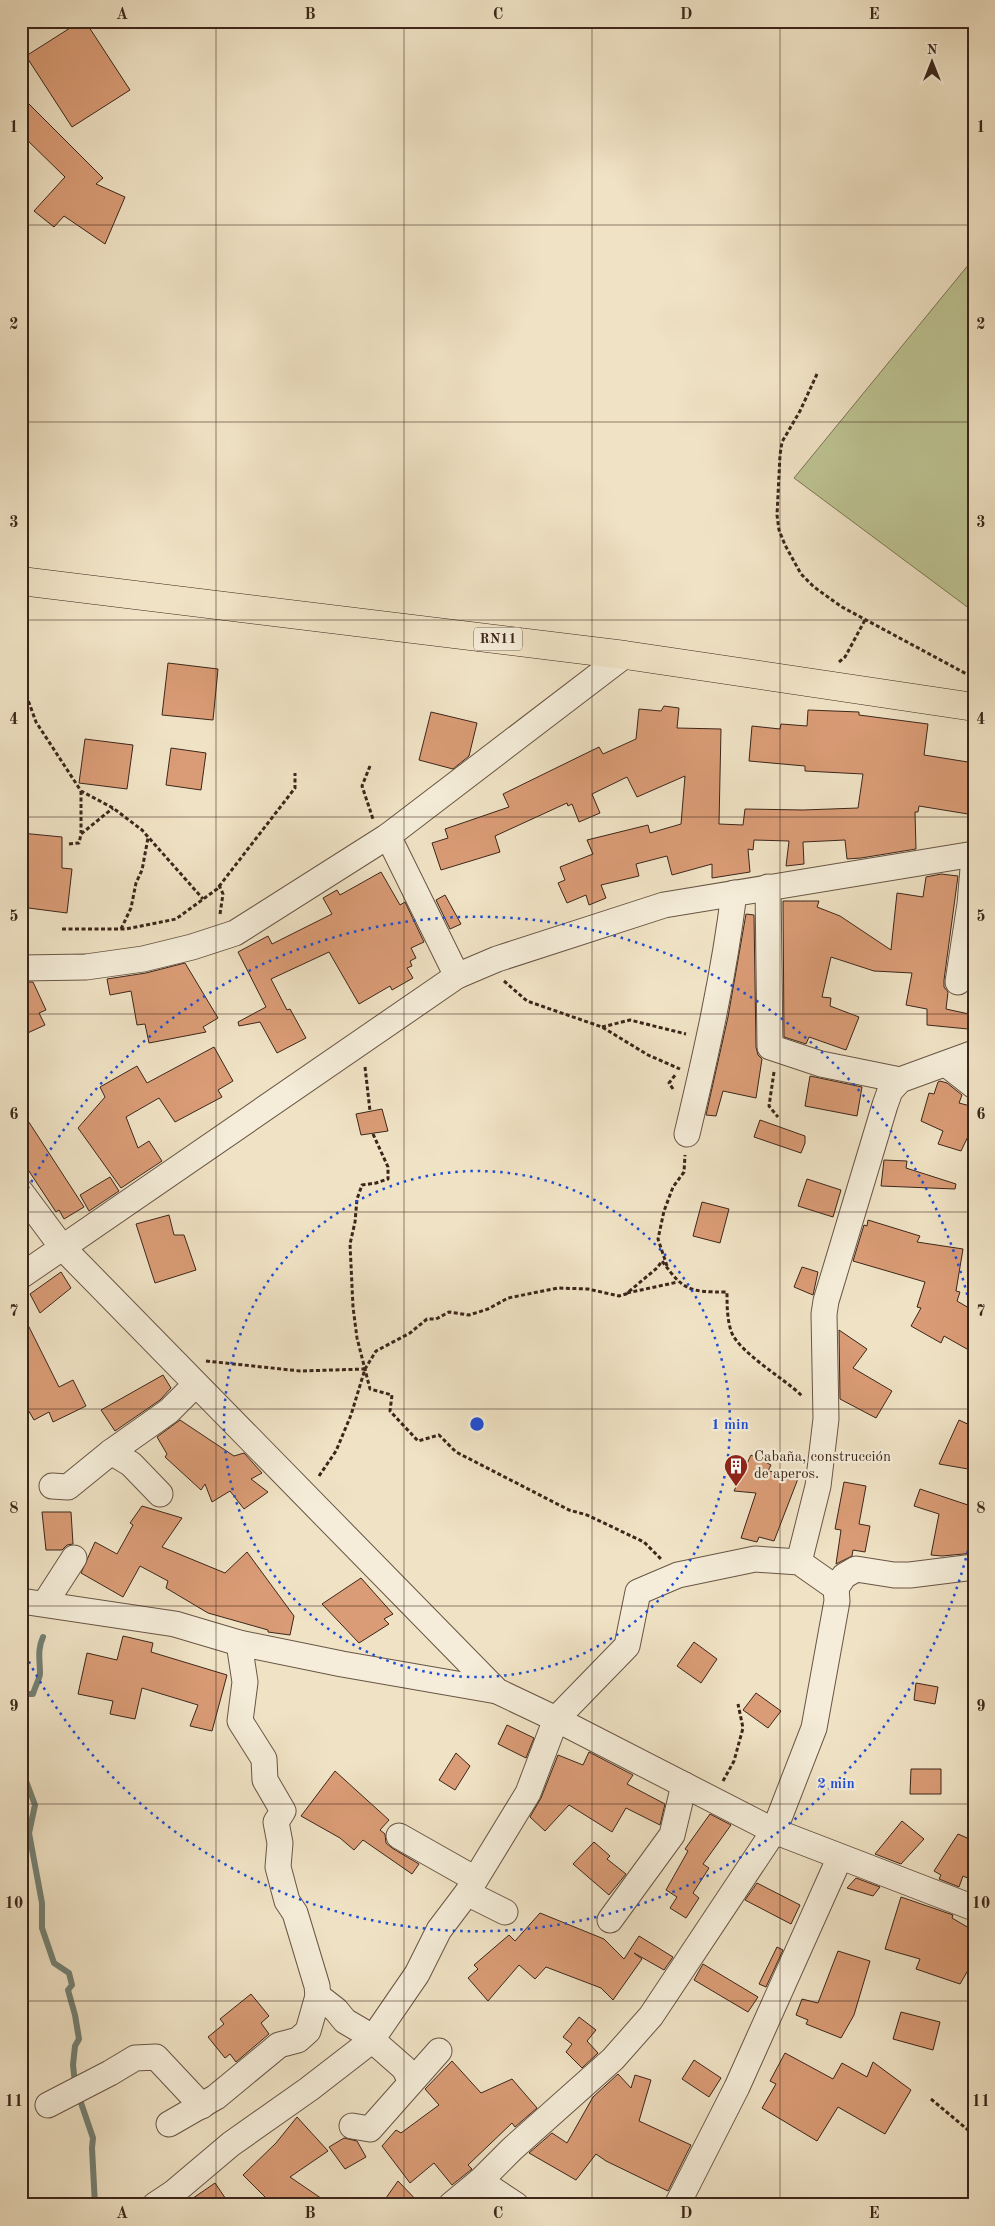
<svg xmlns="http://www.w3.org/2000/svg" width="995" height="2226" font-family="'Old Standard TT',serif">
	<rect width="100%" height="100%" fill="#f0e3c5"/>
	<filter id="stains"><feTurbulence type="fractalNoise" baseFrequency=".004" numOctaves="4"/><feColorMatrix values="0 0 0 0 .2 0 0 0 0 .09 0 0 0 0 .02 0 0 0 .5 -.17"/></filter>
	<radialGradient id="worn" r=".72"><stop offset=".6" stop-color="#630" stop-opacity="0"/><stop offset="1" stop-color="#630" stop-opacity=".3"/></radialGradient>
	<polygon fill="#bdc392" stroke="#7c7456" points="974,258 974,612 794,478"/>
	<g fill="none" stroke-linecap="round" stroke-linejoin="round">
		<g stroke="#748175" stroke-width="6">
			<path d="M21 1694H33C35 1687 39 1680 40 1674 40 1660 37 1650 43 1637"/>
			<polyline points="21,1776 26,1781 35,1805 29,1833 42,1903 42,1928 54,1963 69,1973 72,1985 68,1990 75,2015 79,2039 75,2046 73,2065 75,2084"/>
			<polyline points="78,2094 93,2138 92,2148 95,2205"/>
		</g>
	</g>
	<g fill="#da9c76" stroke="#3c261a">
		<polygon points="81,21 85,21 130,90 72,127 26,56"/>
		<polygon points="21,96 103,178 96,184 125,197 105,244 64,216 54,227 34,211 65,177 21,134"/>
		<polygon points="168,663 218,669 213,720 162,715"/>
		<polygon points="664,706 679,708 677,728 721,729 719,824 743,825 745,809 803,810 858,808 863,774 805,771 805,766 749,761 752,726 780,729 781,724 807,726 808,710 859,712 859,715 928,724 924,755 974,763 974,779 968,814 919,806 918,812 915,812 916,849 861,858 847,859 845,840 803,842 804,864 786,866 789,841 754,840 753,850 748,849 750,872 712,878 712,864 672,875 667,856 636,864 639,876 601,885 606,898 589,905 586,895 567,903 558,883 565,880 560,867 593,854 587,840 648,825 650,833 681,824 685,776 637,797 627,777 592,794 600,813 579,822 572,804 568,806 567,803 495,836 500,852 441,870 432,843 448,838 445,829 509,807 503,794 599,747 603,754 636,739 639,709 661,711"/>
		<polygon points="431,712 477,723 469,756 453,769 419,760"/>
		<polygon points="85,739 133,745 127,789 79,783"/>
		<polygon points="171,748 206,753 201,790 166,785"/>
		<polygon points="21,833 62,837 62,868 72,869 67,913 21,907"/>
		<polygon points="381,872 400,905 405,902 424,942 411,948 416,958 410,961 412,966 407,968 413,978 392,990 390,986 359,1004 329,952 271,979 287,1010 290,1009 306,1038 277,1053 260,1022 239,1026 238,1022 266,1007 238,952 268,936 272,944 332,914 323,898 337,890 340,895"/>
		<polygon points="941,874 958,876 944,980 944,987 948,992 946,1009 969,1014 968,1029 927,1025 927,1009 906,1005 912,973 874,971 831,957 822,997 831,998 830,1006 859,1017 846,1050 809,1037 806,1044 784,1037 783,901 819,901 817,907 840,916 891,950 897,893 923,897 926,877"/>
		<polygon points="445,895 461,924 450,929 436,900"/>
		<polygon points="746,914 754,915 756,1047 758,1055 762,1059 756,1098 723,1091 716,1116 706,1115 728,1017"/>
		<polygon points="185,963 218,1018 203,1027 206,1032 149,1043 145,1024 137,1025 131,991 110,995 107,979 146,973"/>
		<polygon points="21,982 33,982 46,1010 39,1013 45,1025 21,1036"/>
		<polygon points="214,1047 233,1081 218,1090 222,1097 175,1122 159,1098 126,1117 138,1148 149,1141 162,1161 121,1188 78,1128 105,1097 100,1087 137,1066 147,1083"/>
		<polygon points="810,1076 862,1087 857,1116 805,1106"/>
		<polygon points="940,1081 947,1083 962,1095 959,1103 974,1107 974,1124 961,1151 938,1144 943,1131 921,1121 929,1093 934,1094 938,1082"/>
		<polygon points="382,1109 388,1131 361,1135 356,1114"/>
		<polygon points="21,1110 84,1207 64,1219 59,1210 56,1212 21,1159"/>
		<polygon points="760,1120 805,1136 805,1143 801,1153 754,1137"/>
		<polygon points="884,1160 907,1161 906,1168 956,1184 955,1189 881,1186"/>
		<polygon points="110,1177 119,1191 89,1211 80,1195"/>
		<polygon points="807,1179 841,1190 833,1217 798,1206"/>
		<polygon points="702,1202 729,1209 720,1243 693,1236"/>
		<polygon points="169,1215 174,1235 184,1235 196,1270 155,1283 136,1224"/>
		<polygon points="868,1220 920,1236 917,1242 963,1249 956,1291 960,1292 957,1301 974,1311 974,1353 944,1336 941,1343 911,1326 921,1308 917,1307 925,1282 853,1261 864,1225 867,1226"/>
		<polygon points="802,1267 818,1272 813,1295 794,1287"/>
		<polygon points="61,1272 71,1288 40,1313 30,1294"/>
		<polygon points="21,1311 59,1387 73,1380 86,1406 53,1422 49,1412 34,1420 27,1408 21,1413"/>
		<polygon points="839,1330 867,1349 853,1368 892,1391 876,1418 840,1399"/>
		<polygon points="163,1375 171,1388 160,1400 115,1431 101,1410"/>
		<polygon points="180,1420 234,1456 244,1453 262,1473 251,1479 268,1492 244,1509 230,1491 212,1502 205,1484 201,1490 165,1457 167,1454 157,1437"/>
		<polygon points="959,1420 974,1427 974,1470 939,1464"/>
		<polygon points="751,1455 771,1465 768,1471 799,1476 774,1541 759,1537 757,1542 741,1538 756,1493 734,1491"/>
		<polygon points="844,1482 866,1486 859,1524 870,1526 865,1552 853,1550 852,1556 836,1564 841,1530 835,1529"/>
		<polygon points="920,1489 974,1507 974,1553 942,1556 931,1555 939,1514 914,1506"/>
		<polygon points="142,1506 182,1518 162,1547 225,1573 247,1552 294,1616 290,1635 268,1632 268,1630 208,1613 166,1588 168,1581 140,1566 123,1597 81,1573 95,1542 117,1554 133,1525 130,1523"/>
		<polygon points="42,1512 71,1512 73,1544 67,1545 62,1550 46,1550"/>
		<polygon points="361,1578 393,1614 384,1619 389,1624 359,1643 322,1604"/>
		<polygon points="123,1636 153,1643 151,1652 227,1675 212,1731 190,1726 198,1705 142,1688 135,1719 110,1714 113,1701 78,1694 87,1653 117,1660"/>
		<polygon points="694,1642 717,1659 701,1683 677,1666"/>
		<polygon points="916,1683 938,1687 935,1704 914,1700"/>
		<polygon points="756,1693 781,1711 768,1728 743,1710"/>
		<polygon points="507,1725 534,1738 526,1758 498,1744"/>
		<polygon points="589,1752 633,1775 627,1784 665,1804 660,1825 626,1808 612,1832 569,1805 545,1831 530,1817 541,1798 558,1755 583,1765"/>
		<polygon points="456,1753 470,1766 455,1790 439,1780"/>
		<polygon points="911,1769 941,1769 941,1794 910,1794"/>
		<polygon points="335,1771 389,1820 380,1830 385,1834 386,1843 392,1848 419,1864 412,1874 363,1840 354,1850 340,1838 301,1816"/>
		<polygon points="710,1814 731,1825 703,1864 709,1868 693,1893 699,1898 686,1918 670,1908 677,1897 666,1890 688,1851 685,1849"/>
		<polygon points="902,1821 924,1839 901,1864 875,1854"/>
		<polygon points="958,1834 974,1841 974,1881 963,1876 959,1887 939,1879 941,1875 934,1871"/>
		<polygon points="594,1842 610,1856 607,1859 626,1874 609,1895 573,1864"/>
		<polygon points="856,1878 880,1887 873,1896 847,1888"/>
		<polygon points="757,1883 800,1905 791,1924 745,1900"/>
		<polygon points="901,1897 953,1915 952,1918 974,1931 974,1960 960,1984 916,1969 920,1959 885,1949"/>
		<polygon points="540,1913 604,1939 624,1959 639,1936 673,1957 664,1970 634,1953 642,1959 613,2000 601,1988 546,1967 535,1979 519,1965 488,2001 468,1978 478,1969 474,1965 509,1935 515,1941"/>
		<polygon points="777,1947 783,1950 766,1987 759,1984"/>
		<polygon points="838,1951 870,1961 854,2015 841,2038 806,2024 808,2020 796,2015 802,1999 818,2003"/>
		<polygon points="703,1964 758,1997 748,2012 694,1980"/>
		<polygon points="251,1994 269,2016 261,2023 269,2034 236,2062 230,2054 225,2058 208,2037 224,2024 220,2019"/>
		<polygon points="901,2012 940,2022 933,2050 893,2039"/>
		<polygon points="579,2017 596,2030 587,2041 598,2053 582,2068 566,2052 572,2044 563,2037"/>
		<polygon points="785,2053 833,2079 842,2063 867,2077 873,2062 911,2090 885,2134 838,2107 817,2141 762,2108 776,2084 770,2081"/>
		<polygon points="694,2060 721,2078 709,2097 682,2079"/>
		<polygon points="452,2061 481,2093 512,2079 537,2108 515,2127 512,2123 468,2165 472,2169 452,2185 434,2163 410,2183 382,2146 396,2130 401,2133 439,2105 425,2089"/>
		<polygon points="618,2074 631,2088 635,2075 651,2080 639,2121 691,2145 668,2191 606,2161 596,2154 576,2180 529,2153 552,2133 567,2143 593,2097"/>
		<polygon points="297,2117 328,2151 290,2177 331,2205 273,2205 243,2175 276,2143"/>
		<polygon points="344,2138 357,2141 366,2157 345,2169 329,2147"/>
		<polygon points="398,2181 421,2205 381,2205"/>
		<polygon points="215,2183 230,2205 183,2205"/>
	</g>
	<g fill="none" stroke-linecap="round" stroke-linejoin="round">
		<g stroke="#695545" stroke-width="27">
			<g id="street">
				<polyline points="388,836 457,976"/>
				<polyline points="768,887 770,1047 821,1064 900,1080"/>
				<polyline points="21,968 86,967 143,959 192,947 235,933 388,836 625,655"/>
				<polyline points="958,982 970,904 974,857"/>
				<polyline points="946,1064 974,1086"/>
				<path d="M687 1134C706 1054 724 975 734 893"/>
				<polyline points="21,1192 62,1247 497,1691 556,1719 774,1831 974,1908"/>
				<polyline points="21,1276 457,976 497,959 664,905 974,854"/>
				<polyline points="111,1452 131,1464 160,1494"/>
				<polyline points="52,1486 68,1487 111,1452 169,1411 195,1385"/>
				<polyline points="799,1562 818,1486 826,1419 824,1314 826,1301 885,1105 890,1091 900,1080 974,1053"/>
				<polyline points="836,1588 844,1576 856,1569 894,1575 910,1575 974,1567"/>
				<polyline points="21,1601 175,1624 239,1643 342,1664 497,1691"/>
				<polyline points="45,1603 74,1558"/>
				<polyline points="239,1643 245,1682 240,1721 264,1759 265,1780 283,1811 276,1822 280,1843 278,1867 287,1901 295,1913 317,1986 318,1996 336,2010 345,2021 362,2031 404,2068 411,2082"/>
				<polyline points="399,1836 475,1879"/>
				<polyline points="467,1893 505,1912"/>
				<polyline points="610,1920 672,1835 684,1785"/>
				<polyline points="48,2105 110,2073 135,2058 156,2057 202,2106"/>
				<polyline points="169,2124 216,2097 279,2045 298,2040 308,2031 318,1996"/>
				<polyline points="352,2126 370,2129 439,2051"/>
				<polyline points="480,2181 516,2205"/>
				<polyline points="155,2205 173,2193 231,2144 309,2089 371,2041 417,1974 439,1930 467,1893 528,1793 556,1719 627,1646 638,1592 678,1575 755,1559 799,1562 836,1588 837,1601 814,1728 774,1831 651,2016 613,2059 512,2149 480,2181 451,2205"/>
				<polyline points="677,2205 737,2087 840,1857"/>
			</g>
		</g>
		<g stroke="#3c261a" stroke-width="29">
			<polyline id="primary" points="21,581 625,655 974,707"/>
		</g>
		<g stroke="#3c261a" stroke-width="3" stroke-dasharray="4 2.5" stroke-linecap="butt">
			<polyline points="817,374 800,411 782,442 780,455 777,515 779,530 785,545 801,574 814,587 842,607 974,678"/>
			<polyline points="839,662 845,657 865,620"/>
			<polyline points="24,689 36,722 81,791 113,808 142,830 203,899"/>
			<polyline points="370,766 362,786 373,819"/>
			<polyline points="81,791 81,833"/>
			<polyline points="69,844 79,843 81,834 113,808"/>
			<polyline points="219,885 223,894 220,914"/>
			<polyline points="62,929 126,929 176,919 217,889 295,788 295,773"/>
			<polyline points="121,929 131,908 136,883 142,870 148,838"/>
			<polyline points="504,981 527,1001 602,1027 648,1055 680,1069"/>
			<polyline points="602,1027 630,1020 686,1034"/>
			<polyline points="365,1067 370,1111"/>
			<polyline points="774,1072 769,1106 778,1117"/>
			<polyline points="673,1089 669,1083 676,1074"/>
			<polyline points="373,1134 388,1167 388,1179 376,1183 362,1185 357,1199 355,1222 350,1244 353,1307 357,1338 370,1389 392,1395 390,1411 418,1441 439,1435 456,1452 569,1510 587,1515 644,1542 661,1559"/>
			<polyline points="667,1266 658,1239 664,1211 673,1187 684,1172 685,1155"/>
			<polyline points="627,1293 678,1282"/>
			<polyline points="206,1361 300,1371 365,1369"/>
			<path d="M319 1476 336 1451 351 1415 365 1369 376 1351 410 1333 427 1319H436L449 1312 469 1315 488 1309 508 1298 558 1288 588 1289 619 1296 626 1294 657 1268 662 1261C684 1291 689 1292 727 1292 727 1305 727 1318 731 1331 739 1353 784 1378 802 1396"/>
			<polyline points="723,1781 734,1761 743,1728 738,1704"/>
			<polyline points="931,2099 974,2135"/>
		</g>
		<use href="#street" stroke="#f5edd9" stroke-width="25"/>
		<use href="#primary" stroke="#f0e3c5" stroke-width="28"/>
	</g>
	<path fill="none" stroke="#3c261a" stroke-width="1" stroke-opacity="0.55" d="M216 21V2205M404 21V2205M592 21V2205M780 21V2205M21 225H974M21 422H974M21 620H974M21 817H974M21 1014H974M21 1212H974M21 1409H974M21 1606H974M21 1804H974M21 2001H974"/>
	<g fill="none" stroke="#1d4ed8" stroke-width="2.5" stroke-dasharray="2.5 5">
		<circle cx="477" cy="1424" r="253"/>
		<path d="M973 1529A507 507 0 0 1 21 1646M21 1202A507 507 0 0 1 973 1319"/>
	</g>
	<defs>
		<g id="building-pin" transform="scale(1.25)"><path d="M0 17L-7.5 6A9.5 9.5 0 1 1 7.5 6Z" fill="#8f2418" stroke="#f5edd9"/><path d="M-4-6H4V6H1V3H-1V6H-4ZM-2.5-4.3h1.7v1.8h-1.7ZM.8-4.3h1.7v1.8H.8ZM-2.5-1h1.7V.8h-1.7ZM.8-1h1.7V.8H.8Z" fill="#fff"/></g>
	</defs>
	<g fill-rule="evenodd">
		<use href="#building-pin" x="736" y="1466"/>
	</g>
	<g text-anchor="middle" dominant-baseline="central" stroke-width="4.5" stroke-linejoin="round" paint-order="stroke">
		<rect fill="#f5edd9" stroke="#746253" stroke-width="1" x="474" y="627.5" width="48" height="23" rx="4"/>
		<g font-size="14" font-weight="bold" fill="#3c261a">
			<text x="498" y="639">RN11</text>
		</g>
		<g font-size="15" fill="#3c261a" stroke="#f5edd9" text-anchor="start">
			<text x="754" y="1457">Cabaña, construcción<tspan x="754" dy="17">de aperos.</tspan></text>
		</g>
	</g>
	<circle cx="477" cy="1424" r="8" fill="#1d4ed8" stroke="#f5edd9" stroke-width="2.5"/>
	<g font-size="15" text-anchor="middle" font-weight="bold" fill="#1d4ed8" stroke="#f5edd9" stroke-width="4.5" stroke-linejoin="round" paint-order="stroke">
		<text x="730" y="1429">1 min</text>
		<text x="836" y="1788">2 min</text>
	</g>
	<rect width="995" height="2226" fill="none" stroke="#f0e3c5" stroke-width="55"/>
	<g transform="translate(932 62)" stroke="#f5edd9" stroke-width="4" paint-order="stroke">
	<path d="M0-4L9 19L0 12L-9 19Z" fill="#3c261a"/>
	<text y="-8" font-size="14" font-weight="bold" text-anchor="middle" fill="#3c261a">N</text>
	</g>
	<rect x="28" y="28" width="940" height="2170" fill="none" stroke="#3c261a" stroke-width="2"/>
	<g font-size="16" text-anchor="middle" font-weight="bold" fill="#3c261a">
		<text x="122" y="19">A</text>
		<text x="310" y="19">B</text>
		<text x="498" y="19">C</text>
		<text x="686" y="19">D</text>
		<text x="874" y="19">E</text>
		<text x="14" y="132">1</text>
		<text x="981" y="132">1</text>
		<text x="14" y="329">2</text>
		<text x="981" y="329">2</text>
		<text x="14" y="527">3</text>
		<text x="981" y="527">3</text>
		<text x="14" y="724">4</text>
		<text x="981" y="724">4</text>
		<text x="14" y="921">5</text>
		<text x="981" y="921">5</text>
		<text x="14" y="1119">6</text>
		<text x="981" y="1119">6</text>
		<text x="14" y="1316">7</text>
		<text x="981" y="1316">7</text>
		<text x="14" y="1513">8</text>
		<text x="981" y="1513">8</text>
		<text x="14" y="1711">9</text>
		<text x="981" y="1711">9</text>
		<text x="14" y="1908">10</text>
		<text x="981" y="1908">10</text>
		<text x="14" y="2106">11</text>
		<text x="981" y="2106">11</text>
		<text x="122" y="2218">A</text>
		<text x="310" y="2218">B</text>
		<text x="498" y="2218">C</text>
		<text x="686" y="2218">D</text>
		<text x="874" y="2218">E</text>
	</g>
	<rect width="100%" height="100%" filter="url(#stains)"/>
	<rect width="100%" height="100%" fill="url(#worn)"/>
</svg>
